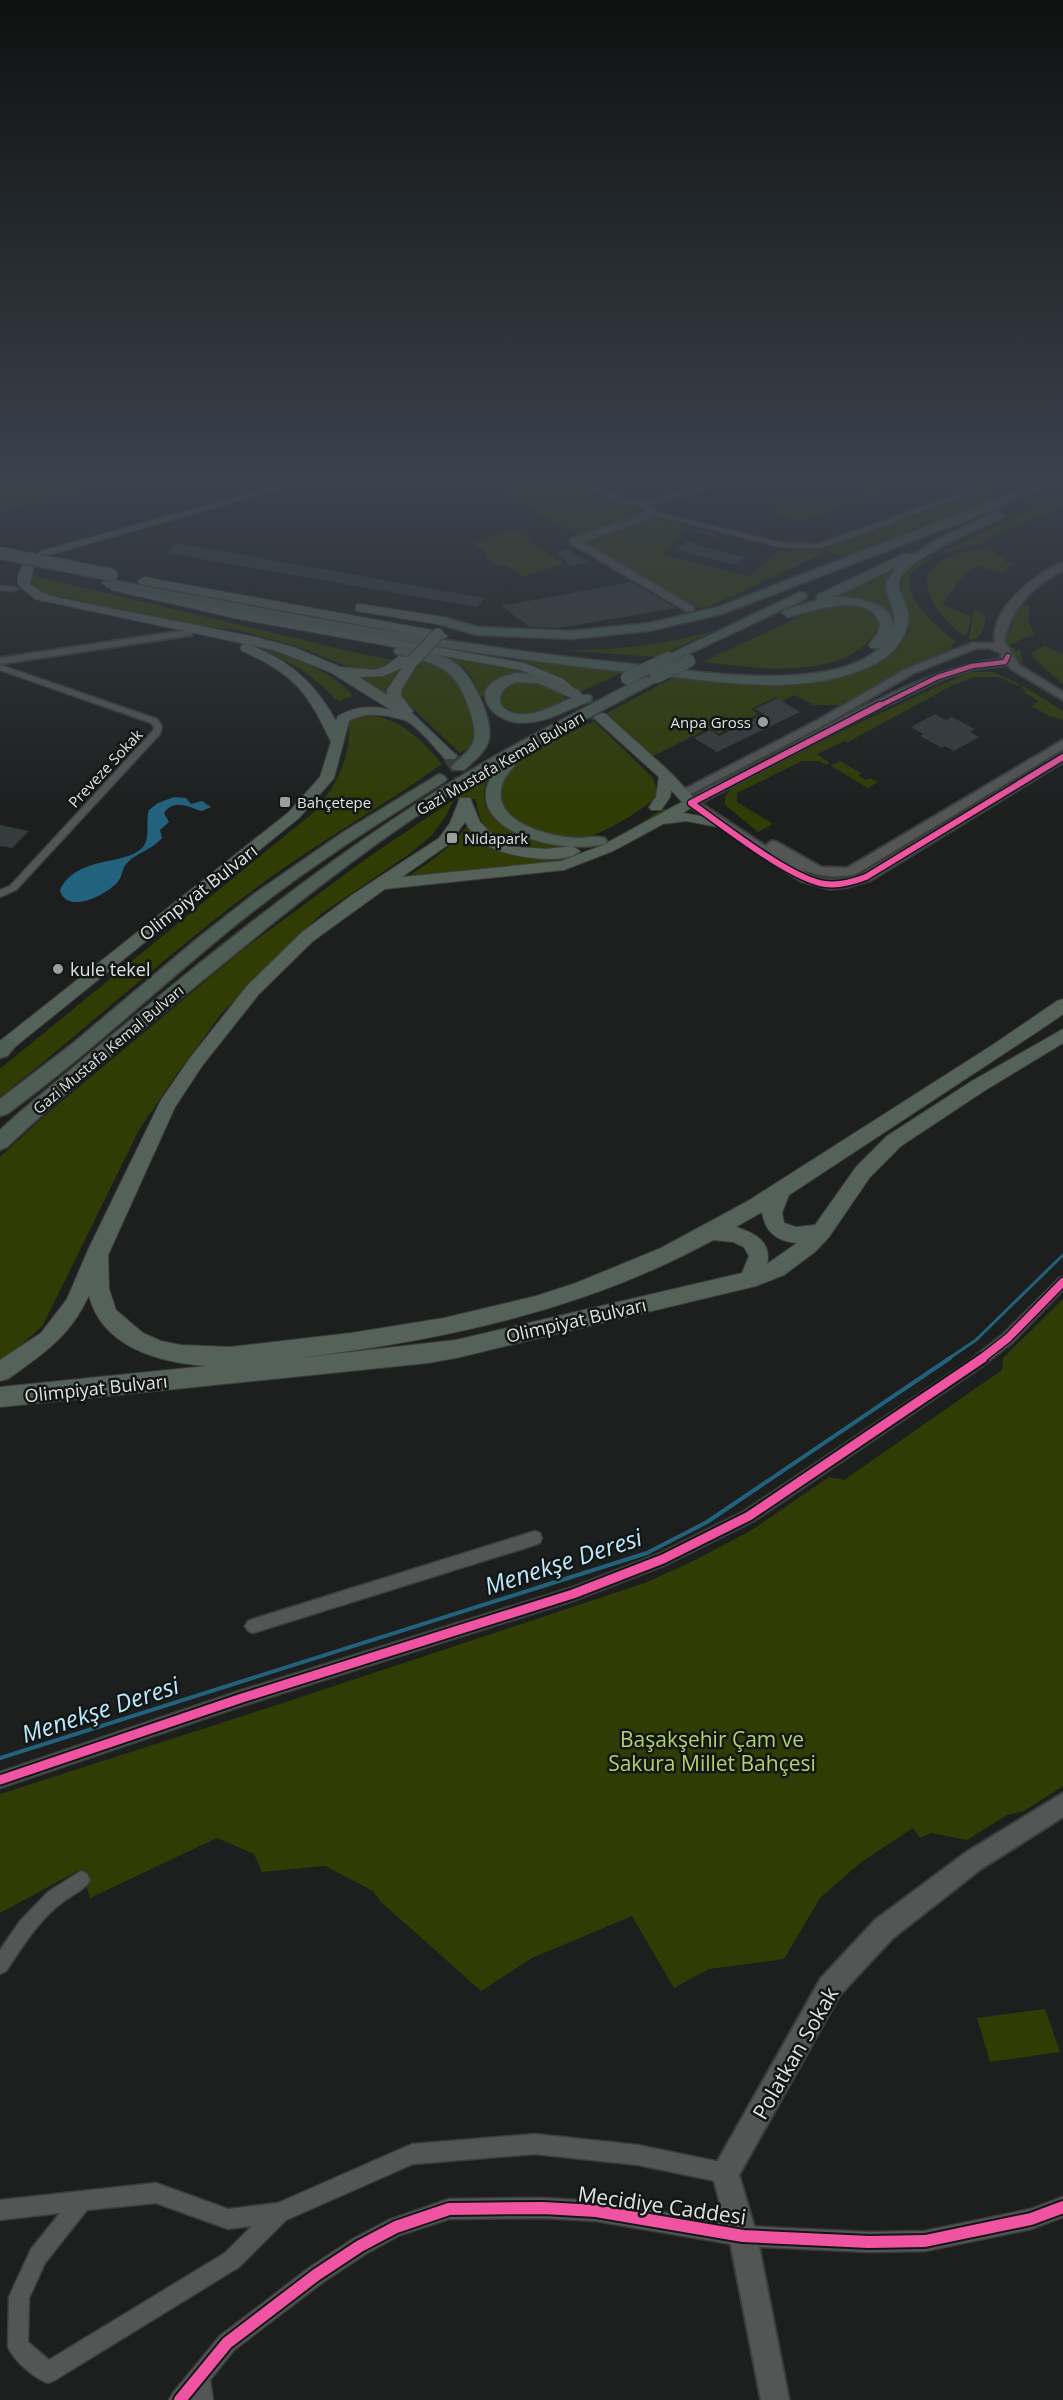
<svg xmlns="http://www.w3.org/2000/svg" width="1063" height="2400" font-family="'Open Sans',sans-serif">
	<rect width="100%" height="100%" fill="#1c1f1e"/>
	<g fill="#303c04">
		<polygon points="0,478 148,478 0,512"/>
		<polygon points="508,478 556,478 622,504 636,506 644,512 639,516 578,536 490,485"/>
		<polygon points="913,478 923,478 802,521 777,517 774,514 785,504 780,496 860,491"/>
		<polygon points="1005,478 1013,478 985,501 843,558 825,549 962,499"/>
		<path d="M1063 494V506L984 540 988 542C974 546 959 547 946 552 935 557 917 565 911 575 900 597 941 631 956 641L947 653 906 668 840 705H814L795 695 782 701 776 697 751 709 758 714 718 734 709 728 653 756 607 713 676 676 802 683 840 678 862 670 878 663 898 649 909 631 908 615 900 586 905 574 916 564Z"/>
		<polygon points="653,517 710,532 720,538 685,530 663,555 750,576 777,551 820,550 824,553 711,606 698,608 587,543 587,540"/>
		<polygon points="515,529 532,540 528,542 565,563 523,577 506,565 500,567 484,555 487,554 472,543"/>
		<path d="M991 547 994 548 990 551 1006 558 1003 560 1012 564 1001 573 976 566 961 579 942 604 972 617 966 636C946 625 926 601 927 577 939 554 969 551 991 547Z"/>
		<path d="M894 568C880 585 890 597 893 616 872 602 862 597 836 597Z"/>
		<polygon points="31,575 353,652 397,661 382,669 368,672 355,670 299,647 238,630 197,626 48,594 35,588 30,579"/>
		<path d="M838 604C856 605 872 605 881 623 852 684 757 668 702 662L825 605Z"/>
		<path d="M1020 604 1029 605 1028 620 1034 634 1009 645 1017 651 1020 650 1023 665 1048 683C1023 668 1020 665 1006 640Z"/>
		<path d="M974 609 986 617C983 629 983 639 969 640Z"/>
		<path d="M717 630 656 657 558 650C613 651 664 645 717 630Z"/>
		<path d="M239 640C276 653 324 664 352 694L351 697 339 701 335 699C309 669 275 654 239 640Z"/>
		<polygon points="1045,646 1063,654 1063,684 1033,658 1032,652"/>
		<path d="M441 654 514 668 529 673C505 676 493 678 481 699 472 672 467 667 441 654Z"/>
		<path d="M425 658C431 660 439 662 443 665 463 681 474 714 476 738L468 748 460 753 400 696V687Z"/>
		<polygon points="515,659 629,669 578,693 542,669"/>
		<polygon points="404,669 388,688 388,696 355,675 386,674"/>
		<polygon points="969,672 993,672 1021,685 1019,686 998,677 974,677 953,685 848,742 844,741 817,754 830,763 826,765 819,761 802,761 737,793 737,802 773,824 758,832 725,805 725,797 731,788 840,732"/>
		<path d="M522 681C540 682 554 688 568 700 542 714 523 722 498 702V695L510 683Z"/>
		<polygon points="1023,686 1063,711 1063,720 1050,716 1031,706 1039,701 1024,693 1026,691 1021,688"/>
		<path d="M369 715C400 718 423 741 442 764 386 804 327 837 271 877 177 945 91 1025 0 1097V1069L314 812C335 786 353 757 348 723L357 717Z"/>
		<path d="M594 721 653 778 657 790 655 798C643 810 599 836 583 838 555 841 478 816 504 777 521 752 568 735 594 721Z"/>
		<polygon points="840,761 861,773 858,775 866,780 870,778 878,782 868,788 831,766"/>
		<path d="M489 776C465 824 531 840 566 847 538 850 493 849 480 818 478 812 477 805 475 799H454L446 816 432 835 411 853 321 914 222 1013 174 1078 139 1130 43 1325 17 1349 0 1359V1157L43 1117 245 948 370 856Z"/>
		<path d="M664 808 667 810 584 855 552 863 410 875C432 861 451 847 467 826 499 864 556 865 599 846 622 836 643 821 664 808Z"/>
		<polygon points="1063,1299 1063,1786 1024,1811 1007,1815 967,1840 931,1833 920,1838 913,1828 860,1863 820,1898 784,1959 709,1969 674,1988 632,1916 532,1958 481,1991 381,1902 373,1891 325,1866 262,1872 254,1854 217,1838 90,1898 81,1869 0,1913 0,1794 283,1703 645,1583 693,1561 752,1530 829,1477 844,1480 1002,1370 1003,1358"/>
		<polygon points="1045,2009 1060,2052 990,2062 977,2018"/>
	</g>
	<path fill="#23627d" d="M174 797 186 798 191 804 202 801 211 807 202 811C188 807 174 798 164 813L169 822 160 830 162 838C152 850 137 852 127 863 122 868 123 874 119 880 110 894 66 916 60 890 76 855 127 866 143 847 151 837 145 822 149 810L158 803Z"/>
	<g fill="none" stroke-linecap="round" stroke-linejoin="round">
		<polyline stroke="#23627d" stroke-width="3" points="948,1359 976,1340 1063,1255"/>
		<polyline stroke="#23627d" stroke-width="4" points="0,1758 647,1553 707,1522 950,1358"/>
	</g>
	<g fill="#353c3c">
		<polygon points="688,541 697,545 744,557 735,565 677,550"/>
		<polygon points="177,544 244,555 484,598 477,607 167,553"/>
		<polygon points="566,549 589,562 572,566 556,554"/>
		<polygon points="631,582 676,608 559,628 530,627 501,606"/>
		<polygon points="777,698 800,712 717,752 694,738 710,730 719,736 764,714 755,709"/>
		<polygon points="935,714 946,720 952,717 975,729 970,732 979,737 954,751 945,746 942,748 920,736 923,734 911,727"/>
		<polygon points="0,825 29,831 12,848 0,846"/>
	</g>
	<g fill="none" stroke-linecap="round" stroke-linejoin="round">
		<polyline stroke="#393c3b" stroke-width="12" stroke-dasharray="12 6" stroke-linecap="butt" points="574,694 589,707"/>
		<g stroke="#393c3b" stroke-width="15" stroke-dasharray="15 8" stroke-linecap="butt">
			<polyline points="587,705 601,717"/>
			<polyline points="450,756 460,772 465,801"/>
		</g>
		<g stroke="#3a3d3c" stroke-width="3">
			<g id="minor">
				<polygon points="992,478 999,478 975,491 862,534 820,548 781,547 648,513 651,511 781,543 819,544 971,489"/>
				<polygon points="0,586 14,587 18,589 14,591 0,590"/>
				<polygon points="0,665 157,719 162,726 160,734 16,890 0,897 0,890 10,886 153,731 154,726 151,723 0,670"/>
				<polygon points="1063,1277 1063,1290 1013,1342 980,1368 754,1521 668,1564 573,1601 242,1706 0,1788 0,1772 242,1690 573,1587 658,1554 744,1511 970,1360 1003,1334 1059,1278"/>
				<polygon points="535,1531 540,1533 542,1538 540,1543 535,1545 253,1633 248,1631 245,1626 248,1621 253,1619"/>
				<path d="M81 1871 87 1874 90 1880C85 1890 73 1894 64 1901 39 1919 23 1946 6 1971L0 1974V1950L20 1921 48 1892Z"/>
				<path d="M535 2134 638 2145 725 2163 732 2166 735 2173 732 2180 725 2183 638 2165 535 2154 413 2164 286 2220 239 2267 55 2380 48 2383C34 2378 14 2361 8 2347L9 2297 31 2249 60 2213 0 2220V2200L156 2183 228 2209 278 2203 412 2144ZM156 2203 228 2229 252 2226 225 2253 49 2360 28 2342 29 2298 45 2263 87 2210Z"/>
				<polygon points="1063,2197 1063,2217 1031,2229 925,2251 869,2252 743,2246 596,2221 543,2218 449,2219 400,2235 367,2253 323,2282 234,2350 210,2380 213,2400 169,2400 173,2393 220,2336 309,2268 353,2239 389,2220 449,2199 543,2198 596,2201 743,2226 869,2232 925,2231 1031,2209"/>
			</g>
		</g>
		<g stroke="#3a3d3c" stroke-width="4">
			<g id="tertiary">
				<polygon points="784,478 826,478 821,481 711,488 643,507 638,504 710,482"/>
				<path d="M1063 563V570C1032 587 1012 606 1004 641L1019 665 1063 692V700L1011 669 1008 665 973 669 942 679 863 717 700 803 810 875 823 879 839 880 861 874 1063 753V762L871 880 847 887 831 889 801 881 685 803C696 791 736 775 753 766 828 727 918 669 1001 659V653L989 648H977L914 673 826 724 687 796 683 797 677 793 818 720 906 669 972 643H995C989 611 1035 572 1063 563Z"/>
				<polygon points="188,630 192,631 192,635 0,664 0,658"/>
				<path d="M1063 740V749L856 874C825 882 786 869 766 845L772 841 777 842 821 867 847 868Z"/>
				<polygon points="1063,1793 1063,1817 981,1869 893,1938 839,1996 739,2175 757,2236 789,2400 761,2400 729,2236 712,2173 716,2164 821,1978 875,1920 965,1853"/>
			</g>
		</g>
		<g stroke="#3a3d3c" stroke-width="3">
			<polygon id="secondary" points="565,478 578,478 626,498 647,502 656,511 649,519 583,542 694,607 694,611 686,611 570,543 570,539 641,515 645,511 640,506 619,502"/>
		</g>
		<g stroke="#3a3d3c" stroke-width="2">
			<g id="primary">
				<path d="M305 478H320L49 555 33 569 30 584 43 593 59 598 255 637 296 648 340 667 375 670 386 666 399 656 418 658 419 661 401 690V696L413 711 412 713 457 756 455 759H445C437 750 415 723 404 720 386 715 366 711 349 721L334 778 299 818 6 1054 0 1056V1041L289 812 320 777 331 742C307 691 294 674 242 651L240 648 242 645C250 643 256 648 263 651 297 666 319 690 336 721L338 716C355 706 372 705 391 710L330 672 274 650 35 599 18 585C16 568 28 559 41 551ZM402 668 387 690V695L359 677 383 676Z"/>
				<polygon points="144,577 442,632 448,636 442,640 140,584 138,581"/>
				<polygon points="115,583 239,611 524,663 563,679 581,694 579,697 569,697 553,685 521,670 239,619 111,590 111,584"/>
				<polygon points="360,604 443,617 449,621 443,625 356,611 356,605"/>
				<path d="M601 713 606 714 671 773 696 800 698 803 683 813 723 820 725 823 723 826 718 827 686 821 663 824 613 851 564 870 385 889 313 941 259 994 202 1066 175 1107 108 1255 109 1289 116 1310 143 1333 161 1341 181 1345 230 1347 351 1333 444 1318 536 1296 576 1283 661 1248 748 1201 994 1044 1057 1001 1063 999V1014L1049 1024 789 1195 782 1213 784 1223 796 1227 815 1225 856 1167 887 1136 972 1081 1063 1029V1043L984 1091 901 1146 870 1177 829 1237 816 1251 784 1275 756 1286 456 1358 428 1363 0 1407V1387L207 1366C160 1363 101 1347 89 1295 70 1337 44 1353 8 1379L0 1381V1360L41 1333 67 1299 88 1250 161 1100 190 1058 247 986 301 933 352 895 439 838 450 823 460 798H470L480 822 497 839 518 847 546 849 572 846 580 851C565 867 505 856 488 846 478 840 471 832 465 822L449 844 402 877 561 861 603 845 682 802 671 790 670 797 661 810H651L649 807 656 797 659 777 596 720 594 717ZM762 1212C765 1231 775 1241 797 1243L767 1264C772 1242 755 1233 736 1227ZM713 1240 733 1242 744 1247 749 1256 742 1273 456 1340 298 1358C442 1340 584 1311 713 1240Z"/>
			</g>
		</g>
		<g stroke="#3a3d3c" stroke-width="3">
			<g id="trunk">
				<polygon points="1045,478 1059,478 1001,507 722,614 649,631 571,639 477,635 438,624 436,621 443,617 478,627 571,631 649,623 718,607 1007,495"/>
				<path d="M998 511 1004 515 1002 518C980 528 909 558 900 579 896 590 904 598 907 608 914 630 894 655 875 664 805 699 721 681 647 674 466 656 287 621 108 587L102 583 108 579C279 611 450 646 623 663 679 669 738 679 795 675 824 673 857 668 880 648H871L869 645 878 633 880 624C868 590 813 611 789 617L782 613 784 610 817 600V595L904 554 913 555 935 540ZM896 567 886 583C886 601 899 612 892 630 899 602 853 597 834 597Z"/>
				<polygon points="800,592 805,593 807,596 805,599 674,661 669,662 662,658"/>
				<path d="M401 647C419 650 440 652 455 663 472 674 495 721 488 742 484 753 473 762 464 770H454L451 767C458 759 468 753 473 743 477 733 473 721 470 711 456 666 438 664 396 654L394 651 396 648Z"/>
				<path d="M516 673C540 674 557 680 579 691L581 695H590L592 698 590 701C565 710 542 726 515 722 493 719 470 693 498 679 503 676 510 675 516 673ZM517 682 538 683 572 698C554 705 538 716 518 714 494 711 494 689 517 682Z"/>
				<path d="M647 677 654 681 652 684 516 756 520 759C515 766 506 774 503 782 488 822 548 836 577 838 586 838 595 835 605 838L607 841 605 844C559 856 448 828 499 765 395 824 300 900 208 976 140 1031 71 1087 7 1147L0 1150V1130L20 1112C187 973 352 829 546 728 569 716 592 704 614 692 625 687 636 680 647 677Z"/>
				<path d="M439 774 444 776 447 779 444 782C373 826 303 871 238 923 160 986 88 1055 7 1114L0 1116V1099L72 1044 198 938 254 894 342 833Z"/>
				<polygon points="7,1038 14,1040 16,1045 7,1056 0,1058 0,1041"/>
			</g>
		</g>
		<use href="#minor" fill="#535655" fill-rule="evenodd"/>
		<use href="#tertiary" fill="#535655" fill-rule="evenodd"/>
		<use href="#secondary" fill="#535655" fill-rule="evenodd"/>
		<use href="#primary" fill="#55625a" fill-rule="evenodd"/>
		<use href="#trunk" fill="#4e5e54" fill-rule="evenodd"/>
		<g stroke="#3a3d3c" stroke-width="14" stroke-linecap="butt">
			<g id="primary-bridge">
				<polyline points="0,553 112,575"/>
				<polyline points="413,661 438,634"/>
			</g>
		</g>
		<g stroke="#3a3d3c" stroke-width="14" stroke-linecap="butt">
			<g id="trunk-bridge">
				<polyline points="656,677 689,661"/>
				<polyline points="627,678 669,658"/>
			</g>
		</g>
		<use href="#primary-bridge" stroke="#55625a" stroke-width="12"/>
		<use href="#trunk-bridge" stroke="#4e5e54" stroke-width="13"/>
		<g stroke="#121715" stroke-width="7">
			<polyline id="cycleway-far4" points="877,707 938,677 972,666 1005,662 1008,656"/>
		</g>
		<g stroke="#121715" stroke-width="9">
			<path id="cycleway-far3" d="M880 705 691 803C723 825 790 879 825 884 840 886 853 882 866 877L1063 757"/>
		</g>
		<g stroke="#121715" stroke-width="11">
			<polyline id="cycleway-far2" points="981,1359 1008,1338 1063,1282"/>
		</g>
		<g stroke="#121715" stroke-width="13">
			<polyline id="cycleway-far1" points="0,1780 242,1698 573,1594 663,1559 749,1516 983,1358"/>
		</g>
		<g stroke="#121715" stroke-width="16">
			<polyline id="cycleway" points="180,2400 227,2343 316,2275 360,2246 396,2227 449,2209 543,2208 596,2211 743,2236 869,2242 925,2241 1031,2219 1063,2207"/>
		</g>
		<use href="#cycleway-far4" stroke="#f153a3" stroke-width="4.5"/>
		<use href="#cycleway-far3" stroke="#f153a3" stroke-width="6"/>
		<use href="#cycleway-far2" stroke="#f153a3" stroke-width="8"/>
		<use href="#cycleway-far1" stroke="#f153a3" stroke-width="9"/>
		<use href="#cycleway" stroke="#f153a3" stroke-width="12"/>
	</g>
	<linearGradient id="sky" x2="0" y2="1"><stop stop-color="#0f1110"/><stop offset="0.59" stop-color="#3a424c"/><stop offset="1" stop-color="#3a424c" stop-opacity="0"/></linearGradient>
	<rect width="1063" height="814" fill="url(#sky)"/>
	<g fill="#9b9e9d" stroke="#121715" stroke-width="2">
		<circle cx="763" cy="722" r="6"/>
		<rect x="279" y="796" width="12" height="12" rx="3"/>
		<rect x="446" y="832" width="12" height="12" rx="3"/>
		<circle cx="58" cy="969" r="6"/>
	</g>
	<g text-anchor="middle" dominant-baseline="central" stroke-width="5" stroke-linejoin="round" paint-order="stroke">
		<g font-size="15" fill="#e0e3e2" stroke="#121715" text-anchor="start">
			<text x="751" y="722" text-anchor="end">Anpa Gross</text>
			<text x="297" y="802">Bahçetepe</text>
			<text x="464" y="838">Nidapark</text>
		</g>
		<g font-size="15" fill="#e0e3e2" stroke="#121715">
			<text transform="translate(500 763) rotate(-30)">Gazi Mustafa Kemal Bulvarı</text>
			<text transform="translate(105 768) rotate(-47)">Preveze Sokak</text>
			<text transform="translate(108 1049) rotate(-40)">Gazi Mustafa Kemal Bulvarı</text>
		</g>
		<g font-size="18" fill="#e0e3e2" stroke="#121715">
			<text transform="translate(198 892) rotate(-38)">Olimpiyat Bulvarı</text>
			<text transform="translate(576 1320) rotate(-13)">Olimpiyat Bulvarı</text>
			<text transform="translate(96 1388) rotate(-6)">Olimpiyat Bulvarı</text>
		</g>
		<g font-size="18" fill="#e0e3e2" stroke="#121715" text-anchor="start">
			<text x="70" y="969">kule tekel</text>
		</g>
		<g font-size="21" fill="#b5d16b" stroke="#121715">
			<text x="712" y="1739">Başakşehir Çam ve<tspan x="712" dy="24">Sakura Millet Bahçesi</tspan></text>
		</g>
		<g font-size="21" fill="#e0e3e2" stroke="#121715">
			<text transform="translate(795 2053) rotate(-60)">Polatkan Sokak</text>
			<text transform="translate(662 2205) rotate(8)">Mecidiye Caddesi</text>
		</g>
		<g font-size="24" font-style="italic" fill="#bde8fd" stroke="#121715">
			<text transform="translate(563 1561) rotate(-18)">Menekşe Deresi</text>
			<text transform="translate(100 1709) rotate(-18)">Menekşe Deresi</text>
		</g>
	</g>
</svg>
